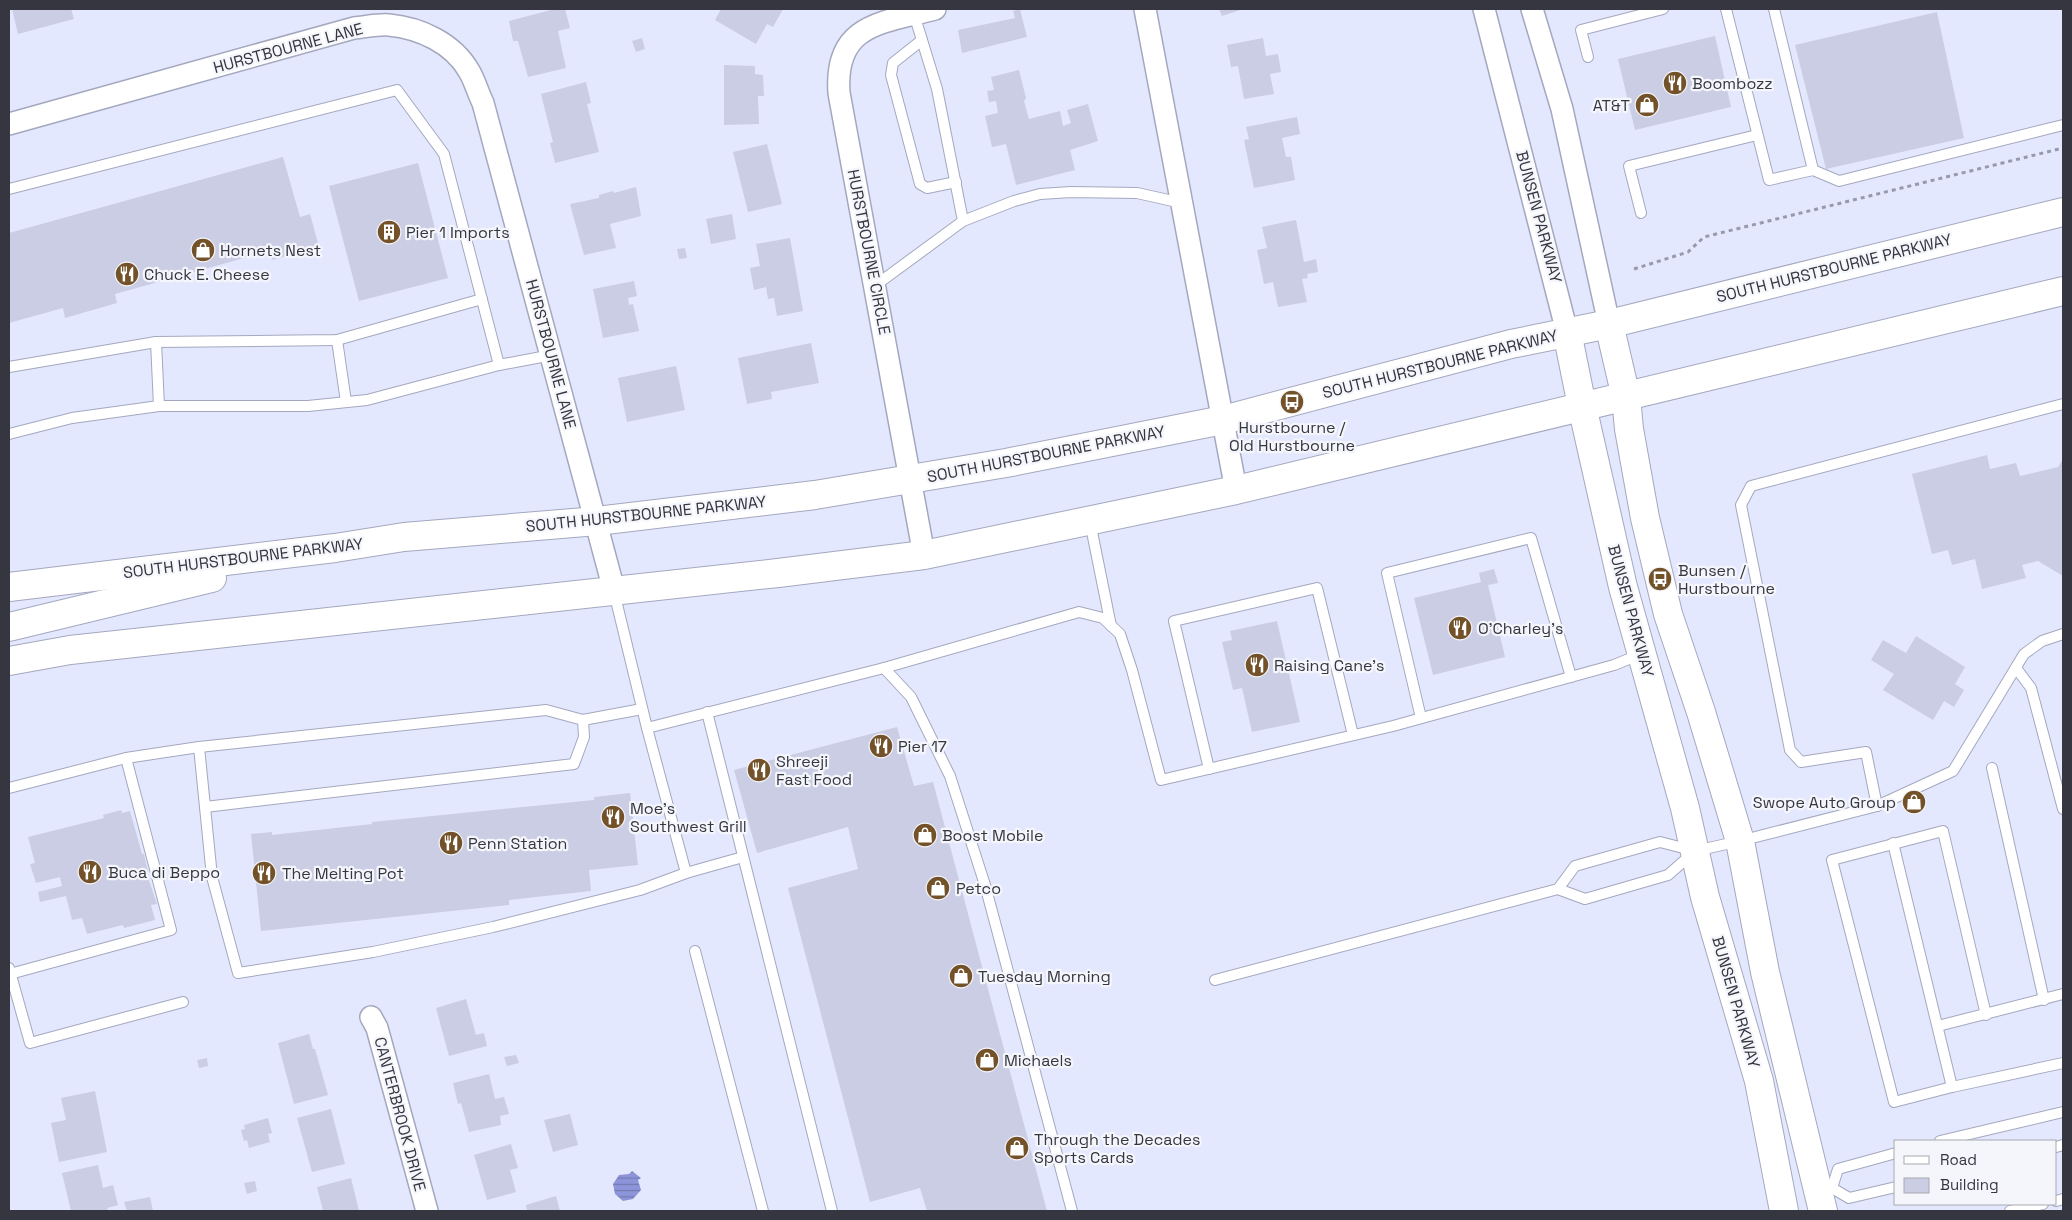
<svg xmlns="http://www.w3.org/2000/svg" width="2072" height="1220" font-family="'Space Grotesk',sans-serif">
	<defs>
		<pattern id="water-rules" width="6" height="5" patternUnits="userSpaceOnUse" patternTransform="scale(1.25)"><rect width="6" height="5" fill="#8d94d9"/><path d="M0 2.5h6" fill="none" stroke="#747ab1"/></pattern>
	</defs>
	<rect width="100%" height="100%" fill="#e4e8ff"/>
	<polygon fill="url(#water-rules)" points="632,1171 641,1178 638,1180 641,1190 633,1199 623,1201 615,1194 613,1184 619,1175 629,1174"/>
	<g fill="#cacde4">
		<polygon points="12,9 71,9 74,19 18,34"/>
		<polygon points="555,9 565,9 570,28 558,31 566,68 528,77 518,41 513,41 509,21"/>
		<polygon points="721,9 737,10 783,9 773,27 767,24 756,44 715,20"/>
		<polygon points="1020,9 1027,37 962,53 958,30 1015,18 1013,11"/>
		<polygon points="1219,9 1243,9 1222,16"/>
		<polygon points="1937,12 1964,138 1826,169 1795,45"/>
		<polygon points="1715,36 1731,107 1635,130 1618,59"/>
		<polygon points="642,38 645,49 636,52 632,41"/>
		<polygon points="1263,38 1266,56 1278,54 1281,72 1270,74 1274,94 1244,99 1238,66 1231,67 1227,45"/>
		<polygon points="724,65 755,66 755,74 763,75 764,96 758,96 759,124 724,125"/>
		<polygon points="1019,70 1026,98 1024,101 1029,119 1060,111 1063,126 1071,123 1067,110 1088,104 1098,141 1070,150 1075,170 1016,185 1006,144 992,147 985,116 998,113 996,101 989,102 987,91 994,90 991,77"/>
		<polygon points="586,82 591,103 587,104 599,152 555,163 550,143 553,142 541,94"/>
		<polygon points="1297,117 1300,134 1282,138 1286,157 1291,157 1295,180 1254,188 1244,140 1249,139 1246,127"/>
		<polygon points="767,144 782,204 748,212 733,152"/>
		<polygon points="283,157 300,217 310,214 319,247 272,260 269,251 115,294 117,303 65,318 63,308 9,323 9,233"/>
		<polygon points="418,163 448,278 359,301 329,186"/>
		<polygon points="636,187 641,216 610,224 616,248 584,255 570,204 599,198 599,195 613,191 614,193"/>
		<polygon points="732,214 736,239 711,244 706,219"/>
		<polygon points="1296,220 1304,262 1316,259 1318,272 1307,274 1308,278 1302,279 1307,302 1278,307 1273,282 1264,284 1257,250 1267,248 1262,227"/>
		<polygon points="790,238 803,311 777,316 774,298 768,299 766,287 754,290 750,268 760,266 756,244"/>
		<polygon points="685,248 687,258 679,259 677,249"/>
		<polygon points="634,281 637,296 628,298 629,305 633,304 639,331 603,338 593,289"/>
		<polygon points="811,343 819,383 771,392 772,399 747,404 738,358"/>
		<polygon points="676,366 685,410 627,422 618,378"/>
		<polygon points="1987,455 1990,469 2016,463 2020,476 2058,467 2063,459 2063,576 2038,561 2022,565 2026,578 1982,589 1975,559 1952,565 1948,550 1932,554 1912,474"/>
		<polygon points="1494,569 1498,583 1488,585 1505,657 1433,675 1414,598 1481,582 1479,573"/>
		<polygon points="1277,621 1300,722 1252,732 1242,688 1233,690 1222,642 1232,640 1230,631"/>
		<polygon points="1916,636 1965,667 1955,684 1964,690 1954,707 1944,701 1933,720 1883,690 1894,674 1871,660 1883,640 1906,653"/>
		<polygon points="897,727 914,786 933,782 1047,1211 927,1211 920,1188 870,1202 788,888 858,869 848,827 757,853 734,770"/>
		<polygon points="630,793 638,865 589,870 591,891 509,900 509,905 261,931 251,834 272,832 272,835 372,824 372,822 594,800 594,797"/>
		<polygon points="121,810 122,813 130,811 142,854 144,854 148,872 146,872 157,904 151,905 155,920 124,928 123,925 87,934 82,918 72,920 66,896 40,902 38,892 62,886 60,877 36,883 30,864 35,863 28,837 104,818 103,815"/>
		<polygon points="466,999 476,1035 484,1033 487,1046 449,1056 436,1008"/>
		<polygon points="309,1034 313,1049 315,1049 328,1095 294,1104 278,1043"/>
		<polygon points="516,1055 519,1063 507,1066 504,1057"/>
		<polygon points="207,1058 208,1066 199,1068 197,1060"/>
		<polygon points="489,1074 495,1099 504,1097 509,1114 500,1116 501,1125 469,1132 461,1103 458,1104 453,1083"/>
		<polygon points="95,1091 107,1152 59,1162 51,1123 66,1120 61,1098"/>
		<polygon points="331,1109 345,1164 312,1172 297,1118"/>
		<polygon points="570,1114 578,1145 553,1152 544,1120"/>
		<polygon points="268,1118 272,1133 268,1134 270,1142 249,1148 247,1140 244,1141 241,1130 245,1129 244,1125"/>
		<polygon points="511,1144 518,1168 510,1170 516,1192 487,1200 474,1155"/>
		<polygon points="98,1165 103,1188 113,1185 118,1205 107,1208 108,1210 103,1211 71,1211 62,1173"/>
		<polygon points="351,1178 359,1211 323,1211 317,1187"/>
		<polygon points="255,1181 257,1191 247,1194 244,1183"/>
		<polygon points="556,1196 560,1211 527,1211 526,1205"/>
		<polygon points="150,1197 153,1211 127,1211 124,1202"/>
	</g>
	<g fill="none" stroke-linecap="round" stroke-linejoin="round">
		<g stroke="#a4a8be" stroke-width="12">
			<g id="lane">
				<polyline points="1726,9 1769,180 1813,170"/>
				<polyline points="1774,9 1813,170 1839,181 2063,125"/>
				<polyline points="922,40 893,63 891,75 920,184 927,188 956,182"/>
				<polyline points="1588,57 1581,30 1663,9"/>
				<polyline points="9,189 397,90 444,154 499,365 552,355"/>
				<polyline points="1641,213 1629,166 1757,135"/>
				<polyline points="963,221 1014,201 1040,194 1071,192 1137,193 1182,203"/>
				<polyline points="876,285 963,221 937,89 914,14"/>
				<polyline points="337,340 346,402"/>
				<polyline points="156,342 159,406"/>
				<polyline points="9,367 156,342 337,340 482,299"/>
				<polyline points="9,434 72,418 159,406 308,406 367,400 499,365"/>
				<polyline points="1090,522 1111,626"/>
				<polyline points="614,592 647,728 884,668 911,697 950,776 985,885 1072,1211"/>
				<polyline points="884,668 1079,612 1103,618 1120,634 1132,670 1161,780 1393,726 1614,665 1641,654"/>
				<polyline points="2016,668 2031,688 2063,809"/>
				<polyline points="707,712 832,1211"/>
				<polyline points="1421,718 1387,573 1531,538 1571,677"/>
				<polyline points="647,728 686,873"/>
				<polyline points="199,747 212,877 238,973 373,952 493,927 640,890 686,873 743,857"/>
				<polyline points="1992,768 2044,1000"/>
				<polyline points="1209,769 1174,621 1317,588 1353,735"/>
				<polyline points="9,788 126,758 199,747 546,710 583,720 642,709"/>
				<polyline points="1877,806 1866,752 1801,762 1790,750 1741,505 1751,486 2063,404"/>
				<polyline points="205,807 574,764 584,737 583,720"/>
				<polyline points="1893,843 1952,1087 2063,1063"/>
				<polyline points="1558,889 1575,866 1660,842 1695,851 1740,841 1877,806 1953,771 2024,654 2042,641 2063,634"/>
				<polyline points="695,951 763,1211"/>
				<polyline points="9,968 30,1043 183,1002"/>
				<polyline points="10,974 171,930 126,758"/>
				<polyline points="1215,980 1558,889 1585,899 1668,875 1693,853"/>
				<polyline points="1938,1026 2063,994"/>
				<polyline points="1952,1087 1894,1102 1832,860 1943,831 1986,1015"/>
				<polyline points="1940,1141 2063,1112"/>
				<polyline points="2056,1147 2063,1145"/>
				<polyline points="1832,1188 1838,1169 1896,1153"/>
				<polyline points="1819,1191 1832,1188 1849,1198 1896,1187"/>
				<polyline points="2056,1201 2063,1199"/>
				<polyline points="2010,1211 2043,1204"/>
			</g>
		</g>
		<g stroke="#a4a8be" stroke-width="24">
			<g id="street">
				<polyline points="1145,9 1236,490"/>
				<polyline points="1484,9 1567,332"/>
				<polyline points="1532,9 1562,109 1609,324"/>
				<path d="M9 124 354 28C365 27 378 24 389 25 420 28 453 43 469 71 475 81 478 93 483 103L614 590"/>
				<path d="M924 555 839 93C834 24 881 23 935 9"/>
				<polyline points="371,1017 377,1028 427,1211"/>
			</g>
		</g>
		<g stroke="#a4a8be" stroke-width="30">
			<g id="secondary">
				<polyline points="1609,324 1626,397 1629,429 1645,518 1668,614 1701,712 1740,841 1765,972 1823,1211"/>
				<polyline points="1567,332 1582,406 1623,587 1685,808 1705,897 1759,1081 1784,1211"/>
			</g>
		</g>
		<g stroke="#a4a8be" stroke-width="30">
			<g id="primary">
				<polyline points="9,587 335,548 404,537 597,521 815,495 1006,463 1223,420 1511,344 1609,324 2063,212"/>
				<polyline points="9,627 212,578"/>
				<polyline points="9,661 70,650 778,573 924,555 1236,490 2063,291"/>
			</g>
		</g>
		<polyline stroke="#979aaa" stroke-width="3" stroke-dasharray="4 4" stroke-linecap="butt" points="1634,269 1688,252 1704,237 2063,148"/>
		<use href="#lane" stroke="#fff" stroke-width="10"/>
		<use href="#street" stroke="#fff" stroke-width="21"/>
		<use href="#secondary" stroke="#fff" stroke-width="28"/>
		<use href="#primary" stroke="#fff" stroke-width="28"/>
	</g>
	<defs>
		<g id="restaurant-disc" transform="scale(1.25)"><circle r="9.5" fill="#735129" stroke="#f5f6fb"/><path d="M-5-6h1v4h1v-4h1v4h1v-4h1v5L-1.5 .5V6h-2V.5L-5-1ZM5-6V6H3V1.5H1.5Q1.5-4 5-6Z" fill="#fff"/></g>
		<g id="shop-disc" transform="scale(1.25)"><circle r="9.5" fill="#735129" stroke="#f5f6fb"/><path d="M-5-2.5h2.3a2.7 3.5 0 0 1 5.4 0H5L5.5 6h-11ZM-1.5-2.5h3a1.5 2.3 0 0 0-3 0Z" fill="#fff"/></g>
		<g id="building-disc" transform="scale(1.25)"><circle r="9.5" fill="#735129" stroke="#f5f6fb"/><path d="M-4-6H4V6H1V3H-1V6H-4ZM-2.5-4.3h1.7v1.8h-1.7ZM.8-4.3h1.7v1.8H.8ZM-2.5-1h1.7V.8h-1.7ZM.8-1h1.7V.8H.8Z" fill="#fff"/></g>
		<g id="bus-disc" transform="scale(1.25)"><circle r="9.5" fill="#735129" stroke="#f5f6fb"/><path d="M-5-6H5V4H4V6H2V4H-2V6H-4V4H-5ZM-3.5-4V0h7V-4ZM-3.5 1.2v1.5H-2V1.2ZM2 1.2v1.5H3.5V1.2Z" fill="#fff"/></g>
	</defs>
	<g fill-rule="evenodd">
		<use href="#restaurant-disc" x="1675" y="83"/>
		<use href="#shop-disc" x="1647" y="105"/>
		<use href="#building-disc" x="389" y="232"/>
		<use href="#shop-disc" x="203" y="250"/>
		<use href="#restaurant-disc" x="127" y="274"/>
		<use href="#bus-disc" x="1292" y="402"/>
		<use href="#bus-disc" x="1660" y="579"/>
		<use href="#restaurant-disc" x="1460" y="628"/>
		<use href="#restaurant-disc" x="1257" y="665"/>
		<use href="#restaurant-disc" x="881" y="746"/>
		<use href="#restaurant-disc" x="759" y="770"/>
		<use href="#shop-disc" x="1914" y="802"/>
		<use href="#restaurant-disc" x="613" y="817"/>
		<use href="#shop-disc" x="925" y="835"/>
		<use href="#restaurant-disc" x="451" y="843"/>
		<use href="#restaurant-disc" x="90" y="872"/>
		<use href="#restaurant-disc" x="264" y="873"/>
		<use href="#shop-disc" x="938" y="888"/>
		<use href="#shop-disc" x="961" y="976"/>
		<use href="#shop-disc" x="987" y="1060"/>
		<use href="#shop-disc" x="1017" y="1148"/>
	</g>
	<g text-anchor="middle" dominant-baseline="central" stroke-width="4.5" stroke-linejoin="round" paint-order="stroke">
		<g font-size="16" fill="#35363f" stroke="#f5f6fb">
			<text transform="translate(288 48) rotate(-15)">HURSTBOURNE LANE</text>
			<text transform="translate(1539 217) rotate(75)">BUNSEN PARKWAY</text>
			<text transform="translate(869 252) rotate(79)">HURSTBOURNE CIRCLE</text>
			<text transform="translate(1834 268) rotate(-14)">SOUTH HURSTBOURNE PARKWAY</text>
			<text transform="translate(551 354) rotate(75)">HURSTBOURNE LANE</text>
			<text transform="translate(1440 364) rotate(-14)">SOUTH HURSTBOURNE PARKWAY</text>
			<text transform="translate(1046 454) rotate(-11)">SOUTH HURSTBOURNE PARKWAY</text>
			<text transform="translate(646 514) rotate(-6)">SOUTH HURSTBOURNE PARKWAY</text>
			<text transform="translate(243 558) rotate(-7)">SOUTH HURSTBOURNE PARKWAY</text>
			<text transform="translate(1631 611) rotate(75)">BUNSEN PARKWAY</text>
			<text transform="translate(1736 1002) rotate(74)">BUNSEN PARKWAY</text>
			<text transform="translate(400 1114) rotate(75)">CANTERBROOK DRIVE</text>
		</g>
		<g font-size="16" fill="#35363f" stroke="#f5f6fb" text-anchor="start">
			<text x="1692" y="83">Boombozz</text>
			<text x="1630" y="105" text-anchor="end">AT&amp;T</text>
			<text x="406" y="232">Pier 1 Imports</text>
			<text x="220" y="250">Hornets Nest</text>
			<text x="144" y="274">Chuck E. Cheese</text>
			<text x="1292" y="427" text-anchor="middle">Hurstbourne /<tspan x="1292" dy="18">Old Hurstbourne</tspan></text>
			<text x="1678" y="570">Bunsen /<tspan x="1678" dy="18">Hurstbourne</tspan></text>
			<text x="1478" y="628">O'Charley's</text>
			<text x="1274" y="665">Raising Cane's</text>
			<text x="898" y="746">Pier 17</text>
			<text x="776" y="761">Shreeji<tspan x="776" dy="18">Fast Food</tspan></text>
			<text x="1896" y="802" text-anchor="end">Swope Auto Group</text>
			<text x="630" y="808">Moe's<tspan x="630" dy="18">Southwest Grill</tspan></text>
			<text x="942" y="835">Boost Mobile</text>
			<text x="468" y="843">Penn Station</text>
			<text x="108" y="872">Buca di Beppo</text>
			<text x="282" y="873">The Melting Pot</text>
			<text x="956" y="888">Petco</text>
			<text x="978" y="976">Tuesday Morning</text>
			<text x="1004" y="1060">Michaels</text>
			<text x="1034" y="1139">Through the Decades<tspan x="1034" dy="18">Sports Cards</tspan></text>
		</g>
	</g>
	<rect width="2072" height="1220" fill="none" stroke="#35363f" stroke-width="20"/>
	<rect x="1894" y="1140" width="162" height="65" fill="#f5f6fb" stroke="#a8a9b0"/>
	<rect x="1904" y="1156" width="25" height="8" fill="#ffffff" stroke="#a8a9b0"/>
	<text x="1940" y="1165" font-size="15" fill="#35363f">Road</text>
	<rect x="1904" y="1178" width="25" height="15" fill="#cacde4" stroke="#a8a9b0"/>
	<text x="1940" y="1190" font-size="15" fill="#35363f">Building</text>
</svg>
